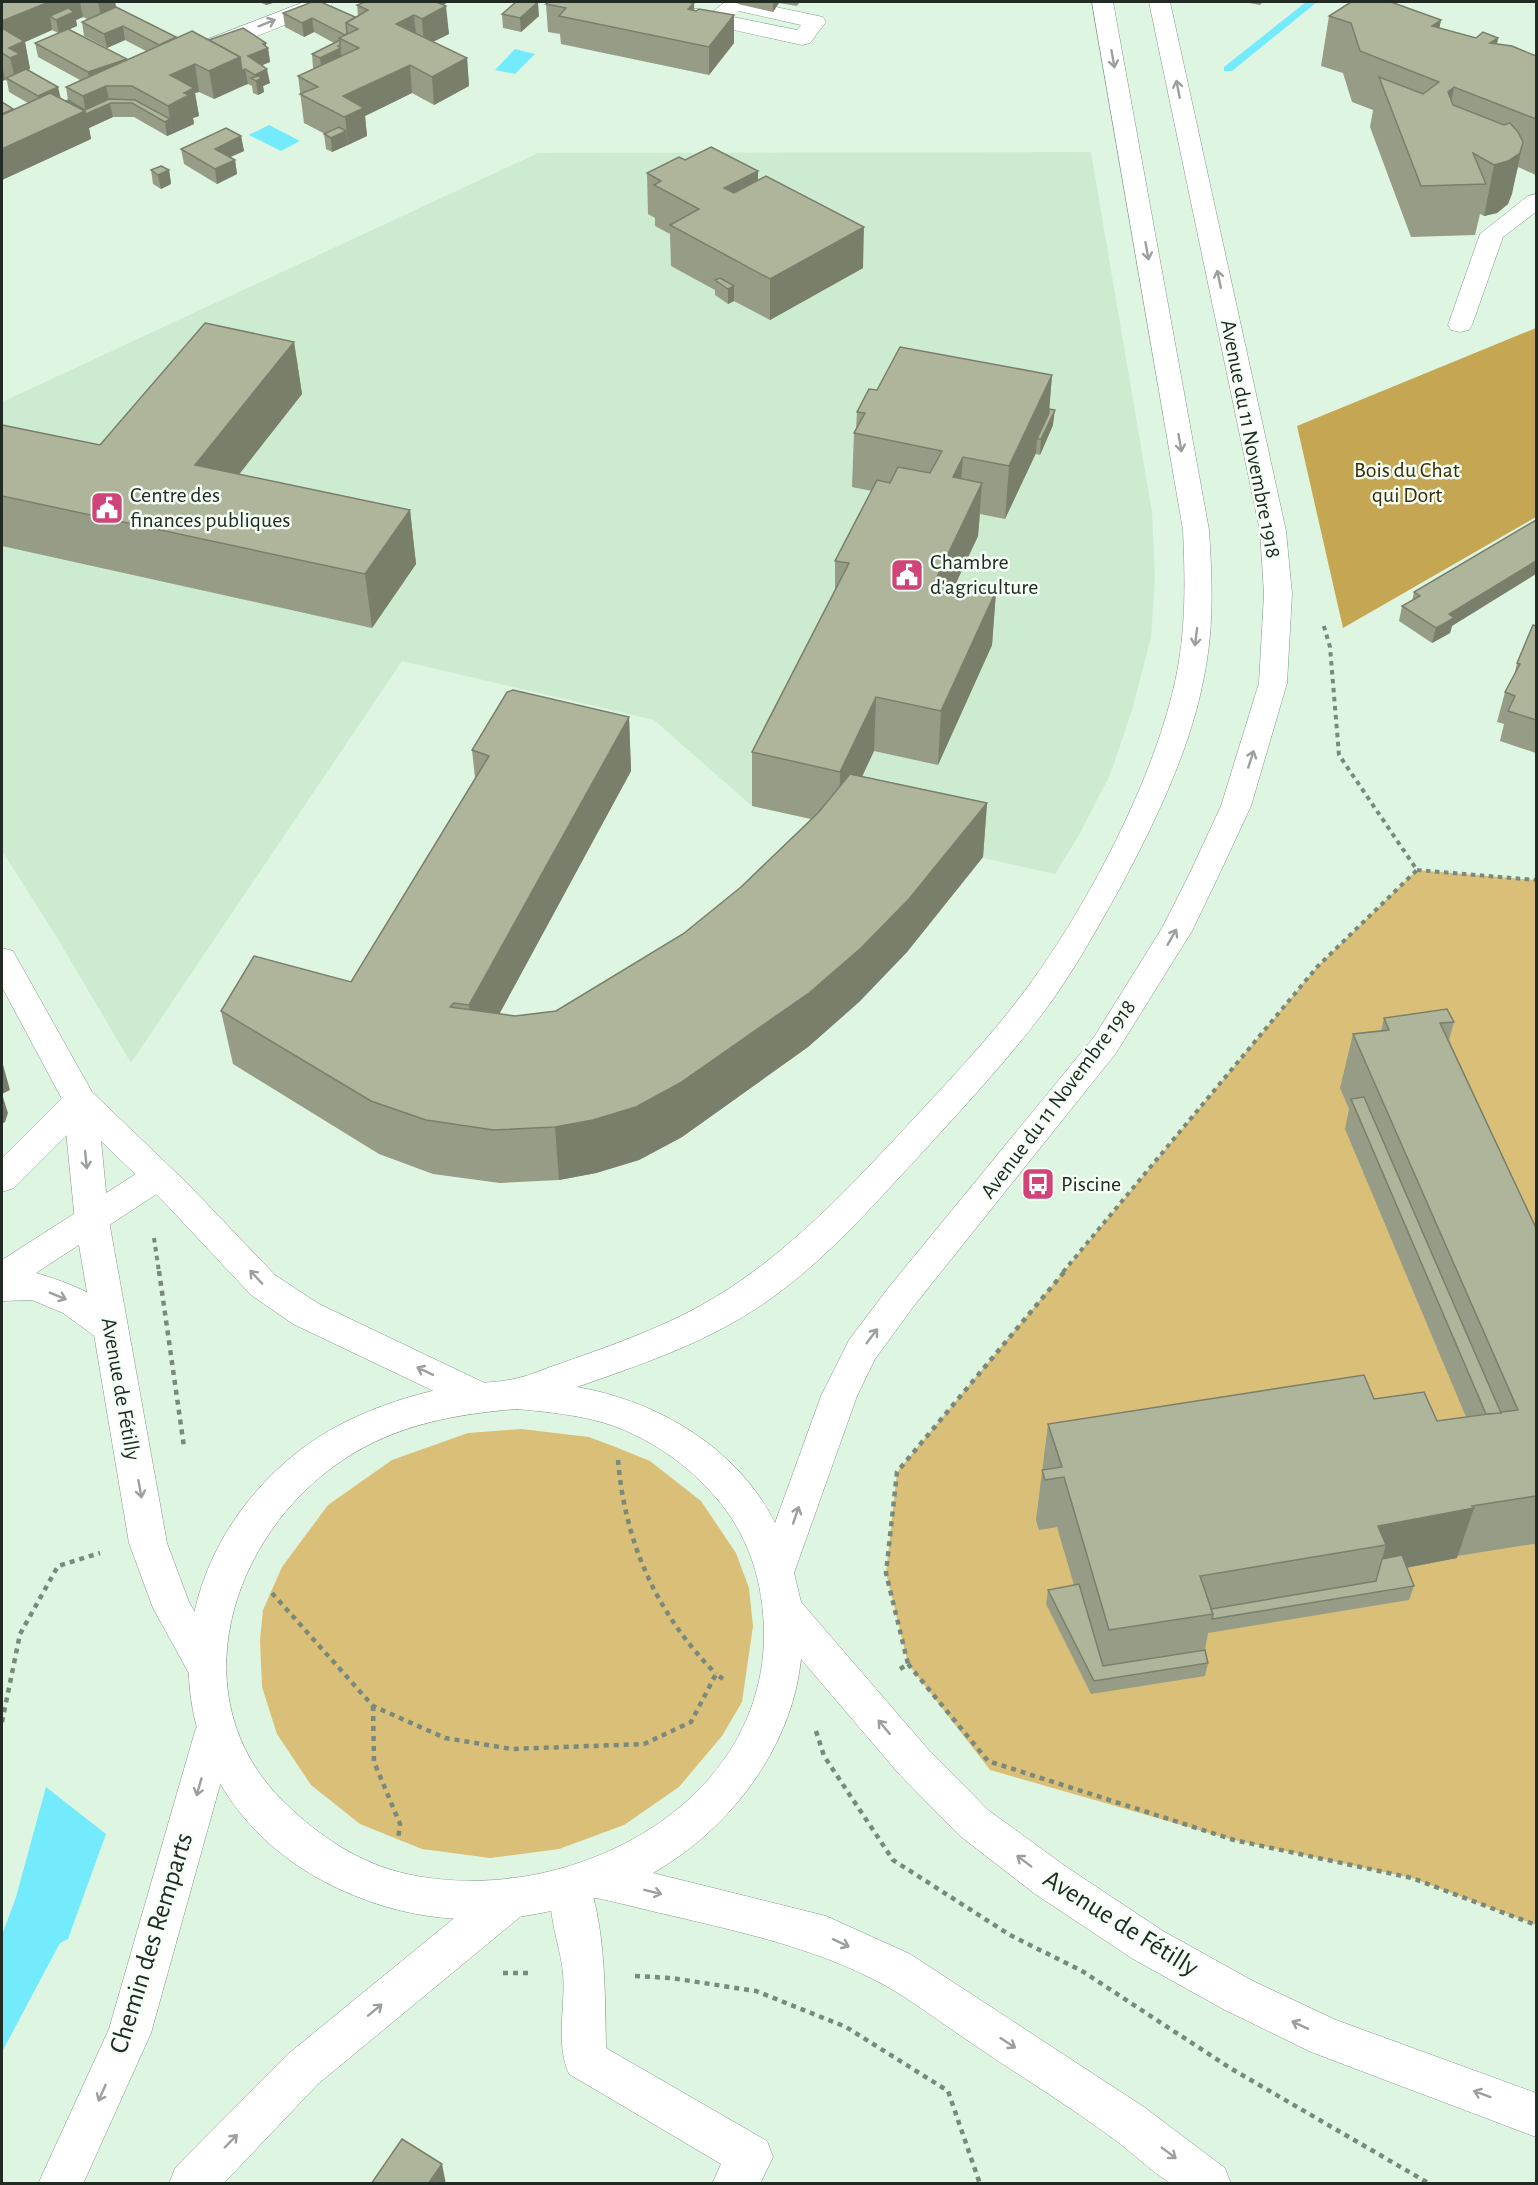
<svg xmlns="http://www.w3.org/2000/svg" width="1538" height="2185" font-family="'Alegreya Sans',sans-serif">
	<rect width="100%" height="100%" fill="#def6e1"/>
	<polygon fill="#cdebd1" points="1091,152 1152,512 1155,577 1151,638 1132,710 1110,775 1079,835 1055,874 752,806 654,720 402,661 131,1063 53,931 2,851 2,402 538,153"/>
	<g fill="#dabf78">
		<polygon points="1417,870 1536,880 1536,1925 1412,1878 1234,1840 990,1770 908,1664 886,1573 897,1472 1317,967"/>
		<polygon points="521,1429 589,1437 618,1448 650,1461 701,1501 736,1553 749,1588 753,1626 742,1702 722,1736 679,1787 624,1825 559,1849 490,1858 422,1849 360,1824 311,1785 277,1734 262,1687 260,1640 263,1610 282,1567 328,1505 392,1460 468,1433"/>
	</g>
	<polygon fill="#c5a652" points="1536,328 1536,517 1343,628 1297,426"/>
	<g fill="#74ebfc">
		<polygon points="515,49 535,54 515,74 495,70"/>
		<polygon points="269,125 300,141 281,151 249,135"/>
		<polygon points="46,1787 106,1834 68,1939 60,1943 2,2052 2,1935 16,1897"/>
	</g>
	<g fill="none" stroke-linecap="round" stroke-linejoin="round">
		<polygon fill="#74ebfc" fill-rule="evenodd" points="1306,2 1317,2 1232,71 1224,71 1224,67"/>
		<g stroke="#829885" stroke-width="1">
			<g id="lane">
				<polygon points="1536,194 1536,212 1503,237 1472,325 1469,330 1460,332 1451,330 1448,325 1480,234 1528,196"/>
				<path d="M570 1868 585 1873C606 1922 605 1994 606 2048L767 2141 773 2157 760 2184H712L721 2164 569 2074C555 2043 566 2006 563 1973 560 1942 542 1902 555 1873Z"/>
			</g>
		</g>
		<g stroke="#829885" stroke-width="1">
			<g id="street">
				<polygon points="304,2 333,2 330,7 214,53 198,53 195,48 198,43"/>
				<path d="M623 2H662L712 12 725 2H752L823 17 826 22 810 43 802 45 634 8 626 7ZM739 11 801 25 797 30 733 17Z"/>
				<polygon points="80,1089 92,1092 97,1101 92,1110 14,1188 2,1192 2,1158 68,1092"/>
				<path d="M157 1164 169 1168 174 1177 169 1186 36 1273C67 1282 112 1298 128 1328L123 1338 110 1342 97 1338 63 1313 32 1300 2 1301V1260L145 1168Z"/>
			</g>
		</g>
		<g stroke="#829885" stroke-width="1">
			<g id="secondary">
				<polygon points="2,948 13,951 92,1092 187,1183 275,1275 319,1304 491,1386 496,1396 491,1406 478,1411 465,1406 293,1324 251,1295 163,1201 101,1141 109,1221 167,1543 189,1602 225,1665 219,1677 205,1682 191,1677 153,1608 129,1543 75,1221 63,1101 2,987"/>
				<polygon points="215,1713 229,1718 235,1731 151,2033 83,2184 38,2184 109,2029 195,1731 201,1718"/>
				<polygon points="511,1878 526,1884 532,1898 526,1912 318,2084 223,2184 169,2184 175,2168 288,2054 496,1884"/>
			</g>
		</g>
		<g stroke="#829885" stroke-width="1">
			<path id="primary" d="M1092 2H1113L1209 530C1212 576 1214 621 1206 666 1193 745 1157 818 1120 888 1097 929 1074 971 1046 1009 1007 1061 963 1108 920 1155 868 1211 818 1269 754 1310 700 1345 637 1366 577 1387 658 1401 738 1448 775 1523L821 1396 849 1340 889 1287 1094 1037 1162 928 1188 877 1221 806 1259 683 1264 594 1260 531 1149 2H1170L1286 531 1292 594 1287 683 1251 806 1218 877 1192 931 1116 1053 913 1307 875 1359 857 1396 794 1573 801 1602 927 1748 988 1810 1065 1866 1163 1931 1253 1981 1336 2020 1536 2093V2137L1311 2052 1223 2009 1133 1959 1035 1894 960 1836 899 1774 801 1659C792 1748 730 1829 653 1873L826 1916 910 1954 1144 2107 1225 2168 1231 2184C1217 2184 1185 2185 1173 2184 1160 2179 1128 2149 1115 2140 1068 2105 1018 2075 970 2042 938 2021 907 1996 873 1979 796 1940 706 1925 623 1904 618 1903 599 1898 595 1898 590 1898 586 1902 581 1903 563 1909 543 1913 524 1916 465 1924 408 1918 353 1895 154 1814 135 1579 300 1450 346 1415 405 1395 461 1385 480 1382 500 1383 518 1378 532 1375 546 1368 559 1364 596 1351 633 1338 668 1322 759 1281 825 1213 893 1141 939 1091 986 1043 1027 988 1090 902 1162 766 1179 661 1186 617 1185 574 1183 530ZM517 1409C548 1412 581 1415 611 1425 648 1438 684 1462 710 1491 742 1525 759 1566 763 1613 780 1800 571 1910 407 1874 358 1863 319 1836 284 1802 178 1699 230 1535 343 1460 395 1425 455 1414 517 1409Z"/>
		</g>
		<g stroke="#79897b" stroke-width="4" stroke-dasharray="4.5 4.5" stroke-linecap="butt">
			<polyline points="1417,870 1536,880"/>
			<polyline points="154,1238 159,1272"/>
			<polyline points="1063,1272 1317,967 1417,870 1339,755 1330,647 1323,623"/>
		</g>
		<g stroke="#79897b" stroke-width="4.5" stroke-dasharray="5 5" stroke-linecap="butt">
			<polyline points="159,1271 184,1447"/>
			<path d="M618 1460C625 1544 657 1614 716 1674"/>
			<polyline points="272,1593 373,1706 445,1738 512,1749 644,1744 691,1722 716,1674 726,1681"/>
			<polyline points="908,1664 988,1761 1234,1840 1412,1878 1536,1925"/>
			<polyline points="900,1669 908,1664 886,1573 897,1472 1065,1271"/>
			<polyline points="373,1706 374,1762 400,1824 398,1840"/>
			<polyline points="2,1722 20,1634 58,1566 100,1553"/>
			<polyline points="816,1731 824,1756 893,1860 1010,1935 1082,1971 1230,2068 1430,2184"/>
			<polyline points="503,1973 532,1973"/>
			<polyline points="635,1976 671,1978 756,1991 846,2027 948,2091 980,2184"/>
		</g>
		<use href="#lane" fill="#fff" fill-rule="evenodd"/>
		<use href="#street" fill="#fff" fill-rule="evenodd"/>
		<use href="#secondary" fill="#fff" fill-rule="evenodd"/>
		<use href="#primary" fill="#fff" fill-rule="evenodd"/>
	</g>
	<g fill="#969c85" fill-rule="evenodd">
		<path d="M2 2H115L116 7 176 37 266 46 268 48 270 62 262 65 270 83 263 86 264 92 258 95 253 93 252 86 248 84 214 99 199 92 195 93 199 116 193 118 194 124 167 136 134 117H113L89 128 91 139 2 180V102L13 110 28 103 9 92 7 81 5 80 2 81ZM83 17 87 19 82 22 84 36 107 48 125 40 146 51 127 60 69 29 77 26 76 20ZM52 30 58 33 35 43 38 57 80 80 66 87 68 100 66 101 61 99 58 87 27 70 30 69 25 42Z"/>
		<polygon points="259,2 276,2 266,5"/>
		<polygon points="738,2 800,2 797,6 779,3 773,12 738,4"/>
		<polygon points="1244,2 1263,2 1260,5"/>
		<polygon points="694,3 694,11 734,15 734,43 709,75 561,44 560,34 548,32 546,4"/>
		<polygon points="357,5 444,5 449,34 433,42 467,58 469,86 434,105 412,93 365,116 367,136 332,152 326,149 324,134 325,134 304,123 298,76 315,69 313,68 312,54 334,43 314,32 304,37 285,27 283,13 355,17 358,16"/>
		<polygon points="502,14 539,16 521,32 503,28"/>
		<polygon points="1329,16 1441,20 1439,28 1476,38 1498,38 1497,44 1536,56 1536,175 1518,167 1508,204 1497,213 1484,216 1480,214 1475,235 1411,237 1370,127 1373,110 1352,102 1343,73 1321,66"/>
		<polygon points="241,136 244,151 230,157 235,160 237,174 217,184 184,164 181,149"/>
		<polygon points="685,160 758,180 863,268 770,320 734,301 728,304 715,295 715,290 671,266 670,234 655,226 655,218 648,214 647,173"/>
		<polygon points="151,170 169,170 171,184 161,189 153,184"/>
		<polygon points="294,342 302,394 239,474 410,510 416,564 372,628 2,546 2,425 100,445"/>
		<polygon points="1052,375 1049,409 1053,425 1040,455 1036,454 1036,453 1005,519 980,514 978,536 956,583 996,591 992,645 938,765 874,751 862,776 987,803 983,857 907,952 859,1002 808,1047 682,1137 639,1160 596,1173 559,1180 500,1183 433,1174 379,1154 233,1064 221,1011 351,982 475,778 472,750 629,717 631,771 499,1014 515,1016 556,1011 683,934 741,887 811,819 752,806 752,752 835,591 835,561 872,491 852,487 854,433 856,429 857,412 877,390"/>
		<polygon points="1536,520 1452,626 1450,633 1432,643 1399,621 1402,606 1412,601 1414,592"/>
		<polygon points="1536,626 1536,753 1500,741 1504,724 1497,722 1505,692 1514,676 1517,663"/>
		<polygon points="1384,1018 1454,1022 1449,1040 1536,1228 1536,1545 1533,1544 1457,1556 1457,1558 1407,1568 1414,1586 1409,1600 1208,1633 1205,1650 1208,1663 1205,1676 1091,1694 1046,1604 1048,1590 1074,1585 1057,1527 1039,1530 1036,1520 1048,1424 1374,1399 1437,1421 1466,1417 1345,1129 1349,1109 1340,1088 1353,1034 1381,1031"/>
	</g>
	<g fill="#7a7f6c">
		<polygon points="49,2 80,2 83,17 76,20 77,26 59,34 56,20 50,16 52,30 25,42 30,69 24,72 16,83 10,58 2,51 2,21"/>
		<polygon points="98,2 115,2 119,21 103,28"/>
		<polygon points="265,2 276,2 266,5"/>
		<polygon points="437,2 448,2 437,10"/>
		<polygon points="538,2 539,16 521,32 520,18"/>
		<polygon points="773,2 779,2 779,3 773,12"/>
		<polygon points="694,3 695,31 688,9"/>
		<polygon points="446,6 449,34 424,46 422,19"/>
		<polygon points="414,15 417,43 396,24"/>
		<polygon points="734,15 734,43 709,75 709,47"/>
		<polygon points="312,18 314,32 304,37 302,23"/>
		<polygon points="1441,20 1432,64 1425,62 1422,76 1432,26"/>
		<polygon points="123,26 125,40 107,48 104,34"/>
		<polygon points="1498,38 1490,80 1490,43"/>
		<polygon points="266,43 266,48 268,48 270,62 250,70 248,56"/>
		<polygon points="340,45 342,63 322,73 320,58"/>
		<polygon points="240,57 244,85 214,99 209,71"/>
		<polygon points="467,58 469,86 434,105 432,77"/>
		<polygon points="127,59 90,86 88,72"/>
		<polygon points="2,64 5,80 2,81"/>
		<polygon points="195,64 199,92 195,93 199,116 193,118 194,124 172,134 168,106 170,75"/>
		<polygon points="410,65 412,93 365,116 367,136 348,145 343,96"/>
		<polygon points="245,69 248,84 244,85 242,71"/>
		<polygon points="267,69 270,83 263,86 264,92 258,95 255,75"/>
		<polygon points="106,86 113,117 89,128 91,139 2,180 2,149 85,111 86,114 83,96"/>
		<polygon points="58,87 61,102 41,110 38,96"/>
		<polygon points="1454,87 1444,138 1448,92"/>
		<polygon points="170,119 172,134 167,136 165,122"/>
		<polygon points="346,131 348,145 332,152 331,138"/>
		<polygon points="241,136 244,151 217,163 215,149"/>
		<polygon points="1523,142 1512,194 1508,204 1497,213 1484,216 1494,165"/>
		<polygon points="235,160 237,174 217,184 215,169"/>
		<polygon points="169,170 171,184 161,189 158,175"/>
		<polygon points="758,171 758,212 724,188"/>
		<polygon points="864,227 863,268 770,320 770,279"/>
		<polygon points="734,286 734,301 728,304 728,289"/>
		<polygon points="294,342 302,394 205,518 195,465"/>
		<polygon points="1052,375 1048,425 1055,410 1053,425 1040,455 1041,439 1037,439 1036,453 1005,519 1009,466"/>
		<polygon points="963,457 959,510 953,477"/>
		<polygon points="982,483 978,536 933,632 936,579"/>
		<polygon points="410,510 416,564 372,628 365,574"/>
		<polygon points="1536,561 1536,574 1452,626 1450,633 1432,643 1436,628 1449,614"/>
		<polygon points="996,591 992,645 938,765 941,711"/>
		<polygon points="876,697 874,751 839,826 840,772"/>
		<polygon points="629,717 631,771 475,1059 469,1005"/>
		<polygon points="987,803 983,857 907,952 859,1002 808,1047 682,1137 639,1160 596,1173 559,1180 555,1127"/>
		<polygon points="2,1061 10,1090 2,1094 8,1113 5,1122 2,1124"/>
		<polygon points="1474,1508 1457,1558 1378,1573 1386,1545 1378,1526"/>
		<polygon points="442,2164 446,2184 428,2184"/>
	</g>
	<g fill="#aeb59b" stroke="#7a7f6c" stroke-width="1.5">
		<polygon points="2,2 49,2 2,21"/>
		<polygon points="312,2 321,2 355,17 346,23 347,34 345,35 312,18 302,23 283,13"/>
		<polygon points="365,2 436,2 446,6 422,19 414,15 396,24 467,58 432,77 410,65 343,96 364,108 344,117 300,94 318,87 298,76 359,48 339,38 358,29 346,23 368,10 357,5"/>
		<polygon points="516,2 538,2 520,18 502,14"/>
		<polygon points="549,2 686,2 694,3 688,9 696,11 699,9 734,15 709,47 559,16 566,8 546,4"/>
		<polygon points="1351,2 1391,2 1441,20 1432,26 1476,38 1483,32 1498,38 1490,43 1512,46 1536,56 1536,119 1454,87 1448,92 1453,105 1504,125 1510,123 1518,132 1523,142 1520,153 1508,161 1494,165 1473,153 1486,184 1421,186 1379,77 1423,94 1439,82 1360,51 1351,23 1329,16"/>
		<polygon points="116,7 176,37 159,45 123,26 104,34 82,22"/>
		<polygon points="68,8 74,12 56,20 50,16"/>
		<polygon points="2,28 24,41 9,48 20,54 10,58 2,53"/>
		<polygon points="243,28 266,43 263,44 268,48 248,56 267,69 255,75 245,69 242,71 240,57 209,40"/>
		<polygon points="68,29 127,59 88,72 35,43"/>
		<polygon points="192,31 240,57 209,71 195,64 170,75 194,88 184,93 189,95 168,106 132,86 106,86 83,96 66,87"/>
		<polygon points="340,40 340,45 338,46 340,47 341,48 320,58 312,54"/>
		<polygon points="26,69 58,87 38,96 6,78"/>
		<polygon points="258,76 262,78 256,81 251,78"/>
		<polygon points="50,93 85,111 2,149 2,115"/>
		<polygon points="109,99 135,100 170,119 165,122 132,103 111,103 86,114 85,111 66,101 68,100 85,110"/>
		<polygon points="2,102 13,109 2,114"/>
		<polygon points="339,127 346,131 331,138 324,134"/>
		<polygon points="226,128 241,136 215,149 235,160 215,169 181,149"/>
		<polygon points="711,147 758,171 724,188 734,193 766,176 864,227 770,279 670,225 699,209 654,185 661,181 647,173 679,157 685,160"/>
		<polygon points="161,166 169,170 158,175 151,170"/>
		<polygon points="720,278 734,286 728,289 715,280"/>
		<polygon points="205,323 294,342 195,465 410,510 365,574 2,496 2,425 100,445"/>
		<polygon points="900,347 1052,375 1009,466 963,457 953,477 982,483 936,579 996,591 941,711 876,697 840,772 752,752 849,563 835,561 877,480 890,483 898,467 930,473 942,451 854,433 865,413 857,412 869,389 877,390"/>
		<polygon points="1049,409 1055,410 1041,439 1037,439 1049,413"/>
		<polygon points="1536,520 1536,561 1449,614 1454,618 1436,628 1402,606 1420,596 1414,592"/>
		<polygon points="1533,625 1536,626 1536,720 1508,711 1515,696 1505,692 1520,664 1517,663"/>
		<polygon points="513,690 629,717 469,1005 454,1003 450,1007 515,1016 556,1011 683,934 741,887 818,813 850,774 987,803 909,899 861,948 809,993 680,1083 636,1107 593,1120 555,1127 494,1130 426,1120 371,1101 221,1011 254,956 351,982 489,756 472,750 507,692"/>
		<polygon points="1447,1009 1454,1022 1440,1023 1536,1228 1536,1496 1472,1506 1474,1508 1378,1526 1386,1545 1200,1576 1213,1614 1109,1630 1064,1477 1045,1480 1042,1470 1062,1467 1048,1424 1364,1375 1374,1399 1424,1392 1437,1421 1518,1410 1353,1034 1389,1030 1384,1018"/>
		<polygon points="1364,1097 1501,1413 1486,1414 1351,1099"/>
		<polygon points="1402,1555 1414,1586 1212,1619 1213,1614 1211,1609 1376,1581 1382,1559"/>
		<polygon points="1079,1584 1103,1666 1205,1650 1208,1663 1094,1681 1048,1590"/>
		<polygon points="402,2139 442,2164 428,2184 371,2184"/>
	</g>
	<defs><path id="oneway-shaft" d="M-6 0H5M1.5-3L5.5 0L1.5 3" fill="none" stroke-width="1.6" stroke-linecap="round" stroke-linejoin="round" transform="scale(1.5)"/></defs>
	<g stroke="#9ca09c">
		<use href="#oneway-shaft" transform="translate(267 23) rotate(-22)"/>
		<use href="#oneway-shaft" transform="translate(1113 59) rotate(80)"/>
		<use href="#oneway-shaft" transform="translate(1178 89) rotate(-101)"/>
		<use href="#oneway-shaft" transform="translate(1147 251) rotate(80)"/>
		<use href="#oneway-shaft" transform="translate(1219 279) rotate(-102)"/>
		<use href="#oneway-shaft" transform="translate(1180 443) rotate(80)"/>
		<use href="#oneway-shaft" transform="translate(1196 637) rotate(97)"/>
		<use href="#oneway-shaft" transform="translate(1251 759) rotate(-72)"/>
		<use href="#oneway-shaft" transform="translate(1172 937) rotate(-60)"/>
		<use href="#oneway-shaft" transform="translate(86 1160) rotate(84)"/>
		<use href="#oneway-shaft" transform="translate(256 1277) rotate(-133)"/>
		<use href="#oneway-shaft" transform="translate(58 1296) rotate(22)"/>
		<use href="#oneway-shaft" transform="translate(872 1336) rotate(-53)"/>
		<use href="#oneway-shaft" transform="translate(425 1371) rotate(-155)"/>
		<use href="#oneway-shaft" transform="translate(140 1489) rotate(80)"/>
		<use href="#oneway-shaft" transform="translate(796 1515) rotate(-71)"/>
		<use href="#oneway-shaft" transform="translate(884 1727) rotate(-130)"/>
		<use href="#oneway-shaft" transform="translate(199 1787) rotate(106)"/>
		<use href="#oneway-shaft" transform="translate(1024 1861) rotate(-143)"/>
		<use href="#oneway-shaft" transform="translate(653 1892) rotate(14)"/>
		<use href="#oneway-shaft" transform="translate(841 1943) rotate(25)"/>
		<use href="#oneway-shaft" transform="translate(375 2010) rotate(-39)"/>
		<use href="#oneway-shaft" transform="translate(1300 2025) rotate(-155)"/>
		<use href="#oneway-shaft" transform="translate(1008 2043) rotate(33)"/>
		<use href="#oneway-shaft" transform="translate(102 2093) rotate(114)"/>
		<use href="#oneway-shaft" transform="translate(1482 2094) rotate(-160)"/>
		<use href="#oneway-shaft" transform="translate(231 2141) rotate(-46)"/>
		<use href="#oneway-shaft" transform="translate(1169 2153) rotate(37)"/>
	</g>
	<defs>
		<g id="civic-square" transform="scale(1.725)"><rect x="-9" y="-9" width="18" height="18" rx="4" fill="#cf4479" stroke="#f5fff6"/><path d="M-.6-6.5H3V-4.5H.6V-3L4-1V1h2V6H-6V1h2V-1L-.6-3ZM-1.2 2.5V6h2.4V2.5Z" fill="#fff"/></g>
		<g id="bus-square" transform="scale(1.725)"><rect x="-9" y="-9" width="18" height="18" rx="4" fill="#cf4479" stroke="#f5fff6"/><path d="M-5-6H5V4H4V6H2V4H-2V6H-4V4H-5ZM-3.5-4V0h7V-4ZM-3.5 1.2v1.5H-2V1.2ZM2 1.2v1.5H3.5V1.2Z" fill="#fff"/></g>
	</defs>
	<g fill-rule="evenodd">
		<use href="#civic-square" x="107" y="508"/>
		<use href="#civic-square" x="907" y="575"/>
		<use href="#bus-square" x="1038" y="1184"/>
	</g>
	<g text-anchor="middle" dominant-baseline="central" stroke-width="5" stroke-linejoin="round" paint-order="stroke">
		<g font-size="22" fill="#222b23" stroke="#f5fff6">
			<text transform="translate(1251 439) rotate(79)">Avenue du 11 Novembre 1918</text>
			<text transform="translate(1058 1099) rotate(-53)">Avenue du 11 Novembre 1918</text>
			<text transform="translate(121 1389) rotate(80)">Avenue de Fétilly</text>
		</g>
		<g font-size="22" fill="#392c06" stroke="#f5fff6">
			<text x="1407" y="470">Bois du Chat<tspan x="1407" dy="25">qui Dort</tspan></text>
		</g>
		<g font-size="22" fill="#222b23" stroke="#f5fff6" text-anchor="start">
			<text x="130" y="495">Centre des<tspan x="130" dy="25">finances publiques</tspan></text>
			<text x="930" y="562">Chambre<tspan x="930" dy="25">d'agriculture</tspan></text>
			<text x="1061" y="1184">Piscine</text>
		</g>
		<g font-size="27" fill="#222b23" stroke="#f5fff6">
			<text transform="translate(1121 1923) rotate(32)">Avenue de Fétilly</text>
			<text transform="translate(151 1943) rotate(-73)">Chemin des Remparts</text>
		</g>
	</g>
	<rect width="1538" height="2185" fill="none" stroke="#222b23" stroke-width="6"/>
</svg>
